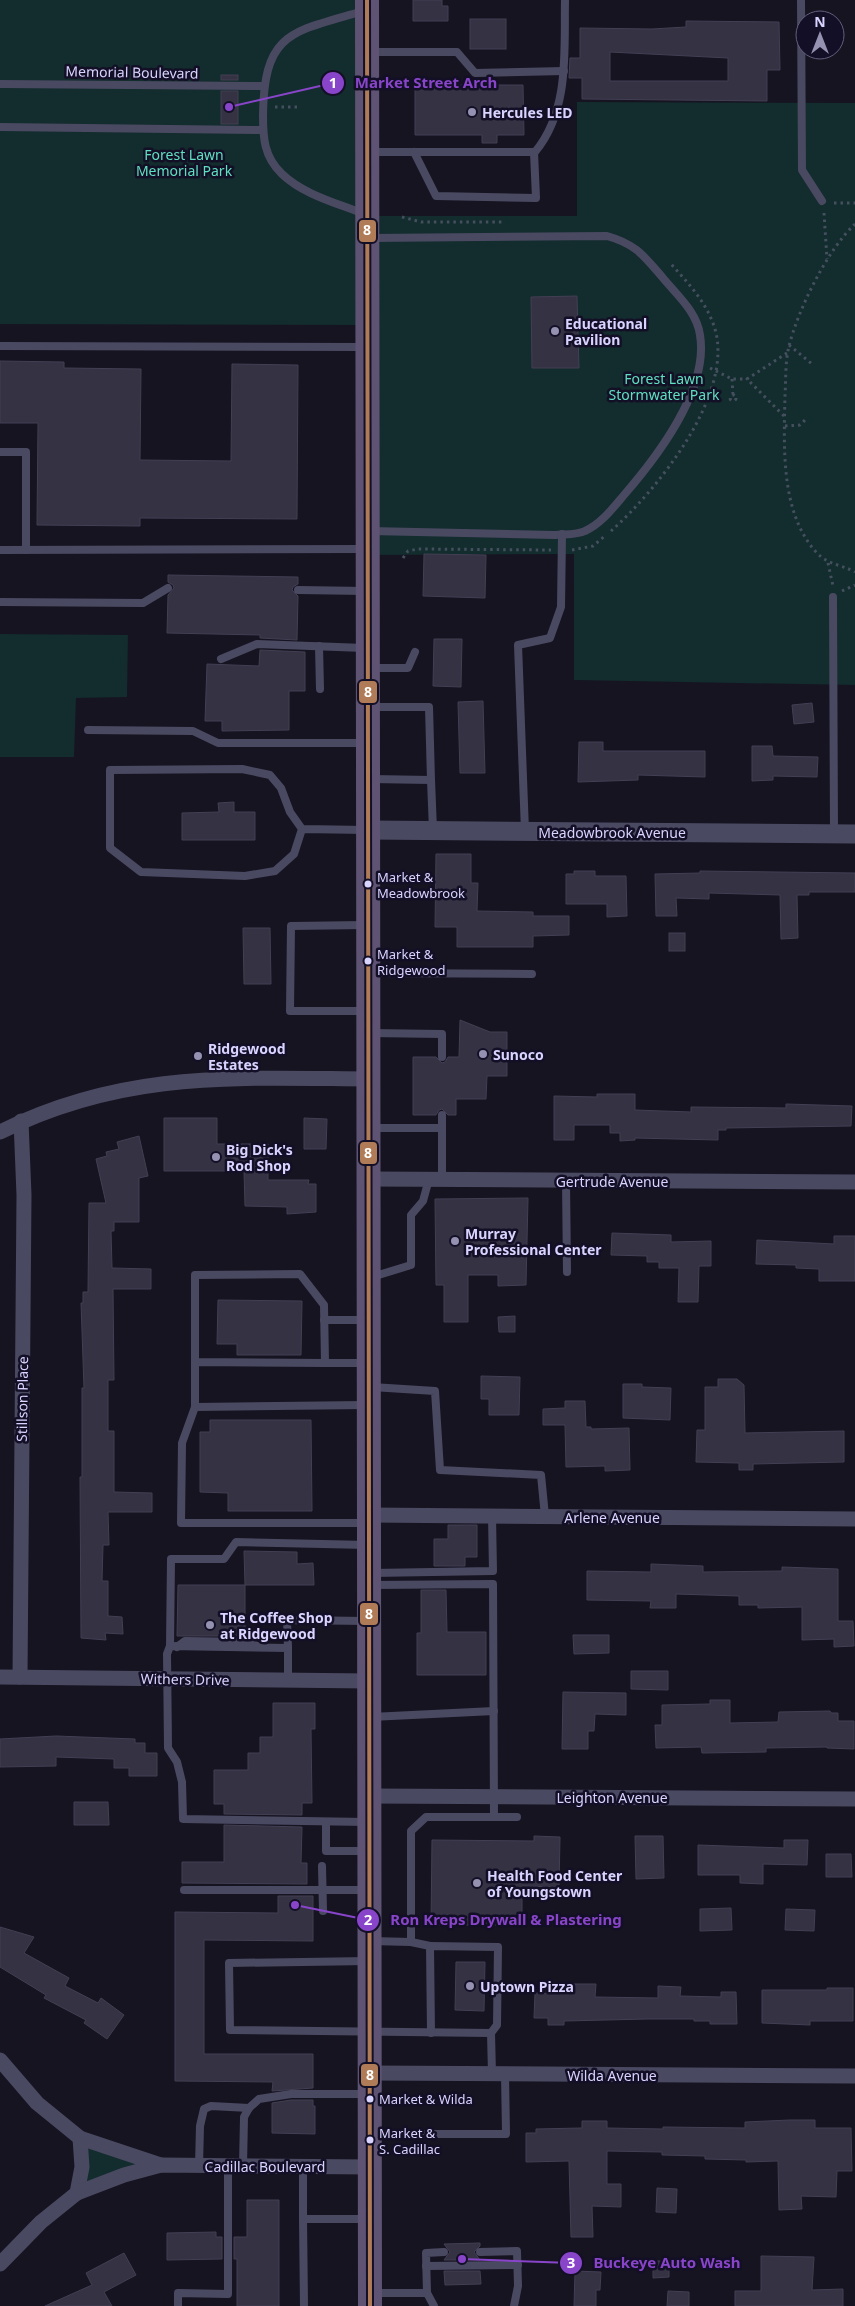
<svg xmlns="http://www.w3.org/2000/svg" width="855" height="2306" font-family="'Noto Sans',sans-serif">
	<rect width="100%" height="100%" fill="#161421"/>
	<g fill="#132c2d">
		<polygon points="0,0 368,0 368,216 577,216 577,102 855,103 855,685 574,680 574,554 368,555 368,325 0,324"/>
		<polygon points="0,634 128,635 127,697 76,698 74,757 0,757"/>
		<polygon points="80,2138 161,2165 77,2193"/>
	</g>
	<g fill="#343243" stroke="#433f54" fill-rule="evenodd">
		<polygon points="413,0 442,0 442,6 448,6 448,21 413,21"/>
		<rect x="470" y="19" width="36" height="30"/>
		<path d="M686 21 779 22 780 70H767V101L582 99V78H569L570 58H580V28L652 29 686 27ZM610 52 728 58V81H610Z"/>
		<rect x="221" y="75" width="17" height="5"/>
		<polygon points="415,85 523,85 524,135 497,135 497,143 482,143 482,135 415,135"/>
		<rect x="221" y="91" width="17" height="33"/>
		<polygon points="577,296 579,368 532,368 531,297"/>
		<polygon points="0,361 64,362 64,368 141,369 140,460 231,461 232,364 298,365 297,519 140,518 140,526 37,525 38,423 0,423"/>
		<polygon points="424,554 486,555 485,598 423,596"/>
		<polygon points="168,575 298,577 298,584 293,587 292,590 298,596 297,640 260,638 260,635 167,633 168,595 174,588 173,585 168,582"/>
		<polygon points="434,639 462,639 461,687 433,686"/>
		<polygon points="260,650 305,652 305,691 289,691 289,730 222,731 222,721 205,721 207,664 259,666"/>
		<polygon points="483,701 485,773 460,773 458,702"/>
		<polygon points="812,703 814,722 794,724 792,705"/>
		<polygon points="579,742 603,742 603,751 705,751 705,777 638,775 638,780 578,782"/>
		<polygon points="752,746 772,746 773,756 818,757 817,777 773,776 773,780 752,781"/>
		<polygon points="234,802 234,812 255,812 255,840 182,840 182,813 219,812 218,803"/>
		<polygon points="436,854 471,854 471,883 478,883 477,911 533,912 533,916 569,916 569,935 533,936 533,947 457,947 457,927 435,927"/>
		<polygon points="574,871 595,871 595,876 626,876 627,916 607,917 607,904 566,904 566,874 574,874"/>
		<polygon points="700,871 855,873 855,892 809,892 809,895 797,895 798,938 781,939 780,895 709,893 709,899 676,898 677,916 656,916 655,874 700,873"/>
		<polygon points="243,928 270,928 271,984 244,984"/>
		<rect x="669" y="933" width="16" height="18"/>
		<polygon points="460,1020 490,1032 507,1032 507,1076 487,1076 486,1099 456,1099 456,1115 448,1115 442,1109 439,1110 436,1115 413,1115 413,1057 436,1057 442,1063 445,1062 448,1057 459,1057"/>
		<polygon points="597,1094 635,1094 635,1110 691,1112 691,1107 786,1108 786,1104 852,1106 851,1126 726,1128 726,1130 718,1130 718,1140 635,1138 635,1140 620,1141 620,1133 610,1133 610,1125 574,1125 574,1140 554,1140 554,1096 597,1097"/>
		<polygon points="164,1118 217,1118 217,1144 268,1144 268,1180 309,1180 308,1184 316,1184 316,1212 287,1214 287,1207 245,1206 244,1171 164,1171"/>
		<polygon points="304,1118 327,1119 326,1149 304,1149"/>
		<polygon points="139,1136 148,1176 139,1178 139,1222 114,1222 114,1231 111,1231 112,1268 151,1269 151,1289 113,1289 114,1380 108,1380 108,1431 114,1431 114,1492 152,1493 152,1512 108,1512 109,1545 103,1545 102,1581 108,1581 108,1616 122,1617 123,1634 105,1633 106,1640 81,1638 80,1477 82,1477 82,1388 84,1388 81,1303 83,1303 83,1292 88,1292 89,1203 106,1203 96,1159 107,1156 106,1152 119,1149 117,1142"/>
		<polygon points="528,1198 526,1285 498,1286 498,1275 468,1275 468,1322 444,1322 444,1285 436,1285 435,1199"/>
		<polygon points="612,1233 671,1235 671,1242 711,1241 711,1266 699,1266 698,1302 678,1302 679,1268 659,1268 659,1262 647,1262 647,1256 611,1255"/>
		<polygon points="834,1236 855,1236 855,1281 819,1281 819,1269 796,1268 796,1265 756,1264 757,1240 834,1244"/>
		<polygon points="218,1300 302,1301 301,1355 237,1355 237,1344 217,1344"/>
		<polygon points="515,1316 515,1332 499,1332 498,1317"/>
		<polygon points="481,1376 520,1377 519,1415 489,1415 489,1399 481,1399"/>
		<polygon points="718,1379 737,1379 744,1385 745,1433 844,1431 844,1462 753,1464 753,1470 739,1470 739,1463 696,1462 697,1430 705,1430 705,1387 718,1387"/>
		<polygon points="623,1384 642,1384 642,1387 671,1388 670,1420 623,1418"/>
		<polygon points="565,1401 585,1401 586,1427 591,1427 591,1429 629,1428 630,1470 605,1471 605,1466 566,1467 565,1425 543,1425 543,1409 565,1408"/>
		<polygon points="210,1420 311,1420 312,1511 228,1511 228,1493 200,1492 200,1432 210,1432"/>
		<polygon points="448,1525 477,1525 477,1557 465,1557 465,1566 434,1566 434,1539 448,1539"/>
		<polygon points="244,1551 297,1552 297,1564 313,1563 314,1585 245,1585"/>
		<polygon points="651,1564 703,1566 703,1572 782,1571 782,1567 838,1569 838,1621 853,1621 854,1646 834,1647 834,1639 802,1640 802,1607 758,1608 758,1605 739,1605 739,1596 676,1594 676,1608 650,1608 651,1601 587,1600 587,1571 651,1572"/>
		<polygon points="178,1585 245,1585 245,1636 177,1636"/>
		<polygon points="421,1590 446,1590 447,1632 486,1632 486,1675 417,1675 417,1633 421,1633"/>
		<polygon points="573,1635 609,1635 609,1653 574,1654"/>
		<polygon points="631,1671 668,1671 668,1690 631,1689"/>
		<polygon points="563,1692 626,1693 626,1715 595,1714 594,1731 588,1731 588,1749 562,1749"/>
		<polygon points="710,1700 730,1700 730,1723 778,1722 779,1712 830,1711 831,1713 838,1713 838,1721 854,1721 854,1749 827,1748 827,1747 766,1748 766,1752 702,1753 701,1747 656,1748 655,1725 662,1725 662,1705 710,1704"/>
		<polygon points="273,1703 315,1703 315,1729 311,1729 312,1803 302,1803 302,1815 224,1814 224,1804 214,1804 214,1770 248,1770 248,1753 260,1753 260,1737 273,1737"/>
		<polygon points="56,1736 135,1739 135,1743 145,1743 145,1753 157,1753 157,1776 129,1776 129,1768 114,1768 114,1759 56,1757 56,1766 0,1767 0,1739"/>
		<polygon points="74,1802 108,1802 109,1825 74,1825"/>
		<polygon points="224,1825 302,1827 301,1863 307,1863 307,1884 182,1883 182,1862 224,1862"/>
		<polygon points="534,1836 560,1837 559,1887 522,1886 522,1925 431,1925 432,1840 534,1841"/>
		<polygon points="635,1836 663,1836 664,1878 636,1879"/>
		<polygon points="784,1840 808,1840 807,1865 763,1864 763,1884 740,1883 740,1875 698,1875 698,1845 784,1848"/>
		<polygon points="826,1854 851,1854 852,1877 826,1877"/>
		<polygon points="278,1896 313,1896 313,1941 204,1940 204,2054 313,2054 313,2088 272,2091 273,2082 175,2081 175,1912 278,1913"/>
		<polygon points="731,1908 732,1930 700,1931 700,1909"/>
		<polygon points="786,1909 815,1910 814,1931 785,1930"/>
		<polygon points="0,1927 34,1937 24,1953 69,1978 65,1986 98,2003 101,1998 124,2015 107,2039 84,2023 86,2020 44,1998 46,1995 0,1967"/>
		<polygon points="456,1962 485,1962 484,2011 455,2010"/>
		<polygon points="569,1984 596,1984 595,1997 658,1998 658,1986 681,1987 680,1996 721,1997 721,1992 736,1992 737,2024 710,2024 710,2021 694,2021 694,2019 647,2019 564,2021 564,2025 548,2025 548,2018 534,2018 535,1993 569,1994"/>
		<polygon points="827,1988 853,1988 853,2021 810,2021 810,2025 762,2023 762,1990 827,1990"/>
		<polygon points="291,2100 313,2100 313,2106 315,2106 315,2134 272,2133 272,2103"/>
		<polygon points="790,2120 815,2120 815,2128 851,2128 852,2171 837,2171 836,2197 801,2196 802,2209 779,2210 778,2161 746,2162 746,2160 705,2159 705,2156 662,2155 662,2152 607,2151 607,2184 621,2184 621,2207 592,2206 593,2237 571,2237 569,2161 526,2162 526,2133 536,2133 536,2129 582,2128 582,2121 607,2121 607,2128 663,2129 663,2127 745,2128 745,2122"/>
		<polygon points="657,2188 677,2189 676,2213 656,2212"/>
		<polygon points="247,2200 279,2200 279,2306 237,2306 237,2259 234,2259 234,2237 247,2237"/>
		<polygon points="216,2232 216,2237 222,2237 222,2259 167,2260 167,2233"/>
		<polygon points="480,2243 480,2246 474,2252 480,2260 444,2260 450,2252 444,2244"/>
		<polygon points="124,2253 136,2275 104,2292 112,2306 45,2306 92,2285 86,2273"/>
		<polygon points="761,2256 814,2257 812,2290 843,2289 843,2306 735,2306 735,2291 761,2291"/>
		<polygon points="653,2261 669,2261 669,2277 653,2278"/>
		<polygon points="444,2271 480,2271 481,2284 445,2285"/>
		<polygon points="575,2271 601,2272 600,2290 596,2290 596,2306 574,2306"/>
		<polygon points="668,2291 689,2292 689,2306 667,2306"/>
	</g>
	<g fill="none" stroke-linecap="round" stroke-linejoin="round">
		<g stroke="#44505f" stroke-width="3" stroke-dasharray="2.5 4" stroke-linecap="butt">
			<polyline points="275,107 300,107"/>
			<polyline points="834,203 855,203"/>
			<polyline points="824,213 827,259"/>
			<polyline points="402,217 421,222 503,222"/>
			<path d="M855 224C827 250 798 310 789 346 785 362 786 380 785 395 784 446 780 512 816 552 828 565 840 564 855 572"/>
			<polyline points="789,345 812,364"/>
			<polyline points="710,368 732,379 747,379"/>
			<polyline points="732,379 733,395"/>
			<circle cx="733" cy="398" r="3"/>
			<polyline points="784,416 747,379 787,353"/>
			<polyline points="785,426 800,425 806,419"/>
			<path d="M611 531C657 490 734 395 715 329 707 303 689 284 671 264"/>
			<polyline points="572,550 593,546 606,535"/>
			<polyline points="403,558 408,551 418,549 551,550"/>
			<polyline points="828,563 833,586"/>
			<polyline points="842,591 855,585"/>
		</g>
		<g stroke="#4a4962" stroke-width="8">
			<polyline points="801,0 802,170 822,201"/>
			<path d="M363 11C292 32 264 31 263 115 263 138 264 157 282 174 304 195 337 203 364 214"/>
			<polyline points="369,52 457,52 475,73 564,71"/>
			<polyline points="0,84 264,86"/>
			<polyline points="0,127 263,130"/>
			<path d="M369 152H535C570 110 564 51 565 0"/>
			<polyline points="414,152 436,196 536,198 534,152"/>
			<polyline points="0,346 364,347"/>
			<polyline points="0,452 26,452 26,550"/>
			<path d="M370 531 555 535C564 534 577 535 585 531 601 524 613 508 624 495 657 457 709 389 700 335 697 312 677 295 663 278 644 256 636 244 607 236L371 238"/>
			<polyline points="0,550 365,549"/>
			<polyline points="298,590 366,591"/>
			<polyline points="833,597 834,833"/>
			<polyline points="0,602 143,603 168,588"/>
			<polyline points="319,646 320,689"/>
			<polyline points="221,659 257,644 364,648"/>
			<polyline points="371,668 408,668 415,652"/>
			<polyline points="88,730 193,731 218,743 364,743"/>
			<polyline points="371,779 431,780 429,707 371,707"/>
			<polyline points="431,780 433,830"/>
			<polyline points="302,829 294,854 275,871 245,876 141,872 110,848 110,770 242,769 270,775 281,788 290,812 302,829 366,830"/>
			<polyline points="525,831 518,645 550,638 561,607 562,534"/>
			<polyline points="364,925 291,926 290,1011 366,1011"/>
			<polyline points="371,973 532,974"/>
			<polyline points="370,1033 442,1034 442,1057"/>
			<polyline points="371,1128 442,1128 442,1115"/>
			<polyline points="442,1128 442,1179"/>
			<polyline points="566,1180 567,1272"/>
			<polyline points="372,1277 411,1265 411,1215 423,1201 429,1179"/>
			<polyline points="324,1320 365,1320"/>
			<polyline points="195,1362 325,1363 324,1305 300,1274 195,1275 195,1407 365,1405"/>
			<polyline points="325,1363 365,1363"/>
			<polyline points="372,1387 435,1391 440,1470 541,1475 545,1516"/>
			<polyline points="195,1407 182,1443 181,1523 365,1523"/>
			<polyline points="372,1573 493,1571 492,1516"/>
			<polyline points="372,1585 493,1584 494,1817"/>
			<polyline points="170,1646 171,1559 224,1559 236,1542 368,1545"/>
			<polyline points="177,1647 185,1641 248,1642 257,1646"/>
			<polyline points="288,1648 287,1620 367,1621"/>
			<polyline points="288,1680 288,1648 170,1646 167,1654 168,1748 177,1762 182,1782 183,1819 367,1822"/>
			<polyline points="371,1717 494,1711"/>
			<polyline points="326,1822 326,1851 367,1851"/>
			<polyline points="322,1866 323,1911"/>
			<polyline points="184,1890 367,1890"/>
			<polyline points="371,1941 411,1942 411,1831 426,1817 517,1817"/>
			<polyline points="411,1942 430,1946"/>
			<polyline points="368,1961 229,1963 230,2030 491,2033 492,2074"/>
			<polyline points="431,2033 430,1946 498,1947 497,2025 491,2033"/>
			<polyline points="372,2134 506,2134 505,2074"/>
			<polyline points="199,2166 200,2126 204,2109 211,2106 249,2108"/>
			<polyline points="243,2166 244,2117 249,2108 259,2099 291,2094 368,2094"/>
			<polyline points="303,2167 303,2219 367,2219"/>
			<polyline points="303,2219 304,2306"/>
			<polyline points="480,2252 517,2251 518,2286 514,2306"/>
			<polyline points="426,2266 518,2265"/>
			<polyline points="371,2293 427,2293"/>
			<polyline points="178,2306 178,2293 228,2294 228,2166"/>
			<polyline points="434,2306 427,2293 426,2253 444,2252"/>
		</g>
		<g stroke="#4a4962" stroke-width="15">
			<path d="M0 1132C124 1070 235 1078 369 1079"/>
			<polyline points="370,1179 855,1182"/>
			<polyline points="370,1515 855,1519"/>
			<polyline points="0,1677 369,1681"/>
			<polyline points="20,1677 24,1195 21,1121"/>
			<polyline points="369,1796 855,1799"/>
			<polyline points="0,2060 37,2103 80,2138 161,2165"/>
			<polyline points="370,2073 855,2076"/>
			<polyline points="77,2193 82,2167 80,2138"/>
			<polyline points="0,2264 41,2222 77,2193 124,2175 161,2165 370,2167"/>
		</g>
		<polyline stroke="#4a4962" stroke-width="19" points="369,830 855,834"/>
		<polyline stroke="#5e5373" stroke-width="24" points="367,0 370,2306"/>
		<g stroke="#130f26" stroke-width="8">
			<polyline id="bus-1" points="367,0 370,2306"/>
		</g>
		<use href="#bus-1" stroke="#b07c57" stroke-width="4"/>
	</g>
	<g fill="#9591b1" stroke="#130f26" stroke-width="2">
		<circle cx="472" cy="112" r="5"/>
		<circle cx="555" cy="331" r="5"/>
		<circle cx="483" cy="1054" r="5"/>
		<circle cx="198" cy="1056" r="5"/>
		<circle cx="216" cy="1157" r="5"/>
		<circle cx="455" cy="1241" r="5"/>
		<circle cx="210" cy="1625" r="5"/>
		<circle cx="477" cy="1883" r="5"/>
		<circle cx="470" cy="1986" r="5"/>
	</g>
	<g fill="#d9d4ff" stroke="#130f26" stroke-width="2">
		<circle cx="368" cy="884" r="4.5"/>
		<circle cx="368" cy="961" r="4.5"/>
		<circle cx="370" cy="2099" r="4.5"/>
		<circle cx="370" cy="2140" r="4.5"/>
	</g>
	<g text-anchor="middle" dominant-baseline="central" stroke-width="5" stroke-linejoin="round" paint-order="stroke">
		<g font-size="13" fill="#d9d4ff" stroke="#130f26" text-anchor="start">
			<text x="377" y="877">Market &amp;<tspan x="377" dy="16">Meadowbrook</tspan></text>
			<text x="377" y="954">Market &amp;<tspan x="377" dy="16">Ridgewood</tspan></text>
			<text x="379" y="2099">Market &amp; Wilda</text>
			<text x="379" y="2133">Market &amp;<tspan x="379" dy="16">S. Cadillac</tspan></text>
		</g>
		<g font-size="14" fill="#d9d4ff" stroke="#130f26">
			<text transform="translate(132 72) rotate(1)">Memorial Boulevard</text>
			<text x="612" y="832">Meadowbrook Avenue</text>
			<text x="612" y="1181">Gertrude Avenue</text>
			<text transform="translate(22 1399) rotate(-89)">Stillson Place</text>
			<text x="612" y="1517">Arlene Avenue</text>
			<text transform="translate(185 1679) rotate(1)">Withers Drive</text>
			<text x="612" y="1797">Leighton Avenue</text>
			<text x="612" y="2075">Wilda Avenue</text>
			<text x="265" y="2166">Cadillac Boulevard</text>
		</g>
		<g font-size="14" font-weight="bold" fill="#d9d4ff" stroke="#130f26" text-anchor="start">
			<text x="482" y="112">Hercules LED</text>
			<text x="565" y="323">Educational<tspan x="565" dy="16">Pavilion</tspan></text>
			<text x="208" y="1048">Ridgewood<tspan x="208" dy="16">Estates</tspan></text>
			<text x="493" y="1054">Sunoco</text>
			<text x="226" y="1149">Big Dick's<tspan x="226" dy="16">Rod Shop</tspan></text>
			<text x="465" y="1233">Murray<tspan x="465" dy="16">Professional Center</tspan></text>
			<text x="220" y="1617">The Coffee Shop<tspan x="220" dy="16">at Ridgewood</tspan></text>
			<text x="487" y="1875">Health Food Center<tspan x="487" dy="16">of Youngstown</tspan></text>
			<text x="480" y="1986">Uptown Pizza</text>
		</g>
		<g font-size="14" fill="#5fe0c0" stroke="#130f26">
			<text x="184" y="154">Forest Lawn<tspan x="184" dy="16">Memorial Park</tspan></text>
			<text x="664" y="378">Forest Lawn<tspan x="664" dy="16">Stormwater Park</tspan></text>
		</g>
	</g>
	<path fill="none" stroke="#8945c9" stroke-width="2" d="M229 107L333 83M295 1905L368 1920M462 2259L571 2263"/>
	<g fill="#8945c9" stroke="#130f26" stroke-width="2">
		<circle cx="229" cy="107" r="5"/>
		<circle cx="295" cy="1905" r="5"/>
		<circle cx="462" cy="2259" r="5"/>
		<circle cx="333" cy="83" r="12"/>
		<circle cx="368" cy="1920" r="12"/>
		<circle cx="571" cy="2263" r="12"/>
	</g>
	<g font-size="15" text-anchor="middle" font-weight="bold" fill="#fff">
		<text x="333" y="88">1</text>
		<text x="368" y="1925">2</text>
		<text x="571" y="2268">3</text>
	</g>
	<g font-size="15" text-anchor="middle" font-weight="bold" fill="#8945c9" stroke="#130f26" stroke-width="5" stroke-linejoin="round" paint-order="stroke">
		<text x="426" y="88">Market Street Arch</text>
		<text x="506" y="1925">Ron Kreps Drywall &amp; Plastering</text>
		<text x="667" y="2268">Buckeye Auto Wash</text>
	</g>
	<g stroke="#130f26" stroke-width="2">
		<rect x="358" y="219" width="19" height="24" rx="5" fill="#b07c57"/>
		<rect x="358" y="680" width="20" height="24" rx="5" fill="#b07c57"/>
		<rect x="359" y="1141" width="19" height="24" rx="5" fill="#b07c57"/>
		<rect x="359" y="1602" width="20" height="24" rx="5" fill="#b07c57"/>
		<rect x="360" y="2063" width="19" height="24" rx="5" fill="#b07c57"/>
	</g>
	<g font-size="14" text-anchor="middle" font-weight="bold" fill="#fff">
		<text x="367" y="235">8</text>
		<text x="368" y="697">8</text>
		<text x="368" y="1158">8</text>
		<text x="369" y="1619">8</text>
		<text x="370" y="2080">8</text>
	</g>
	<g transform="translate(820 35)"><circle r="24" fill="#130f26" stroke="#625e7d"/>
	<path d="M0-4L9 19L0 12L-9 19Z" fill="#9591b1"/>
	<text y="-8" font-size="14" font-weight="bold" text-anchor="middle" fill="#d9d4ff">N</text>
	</g>
</svg>
